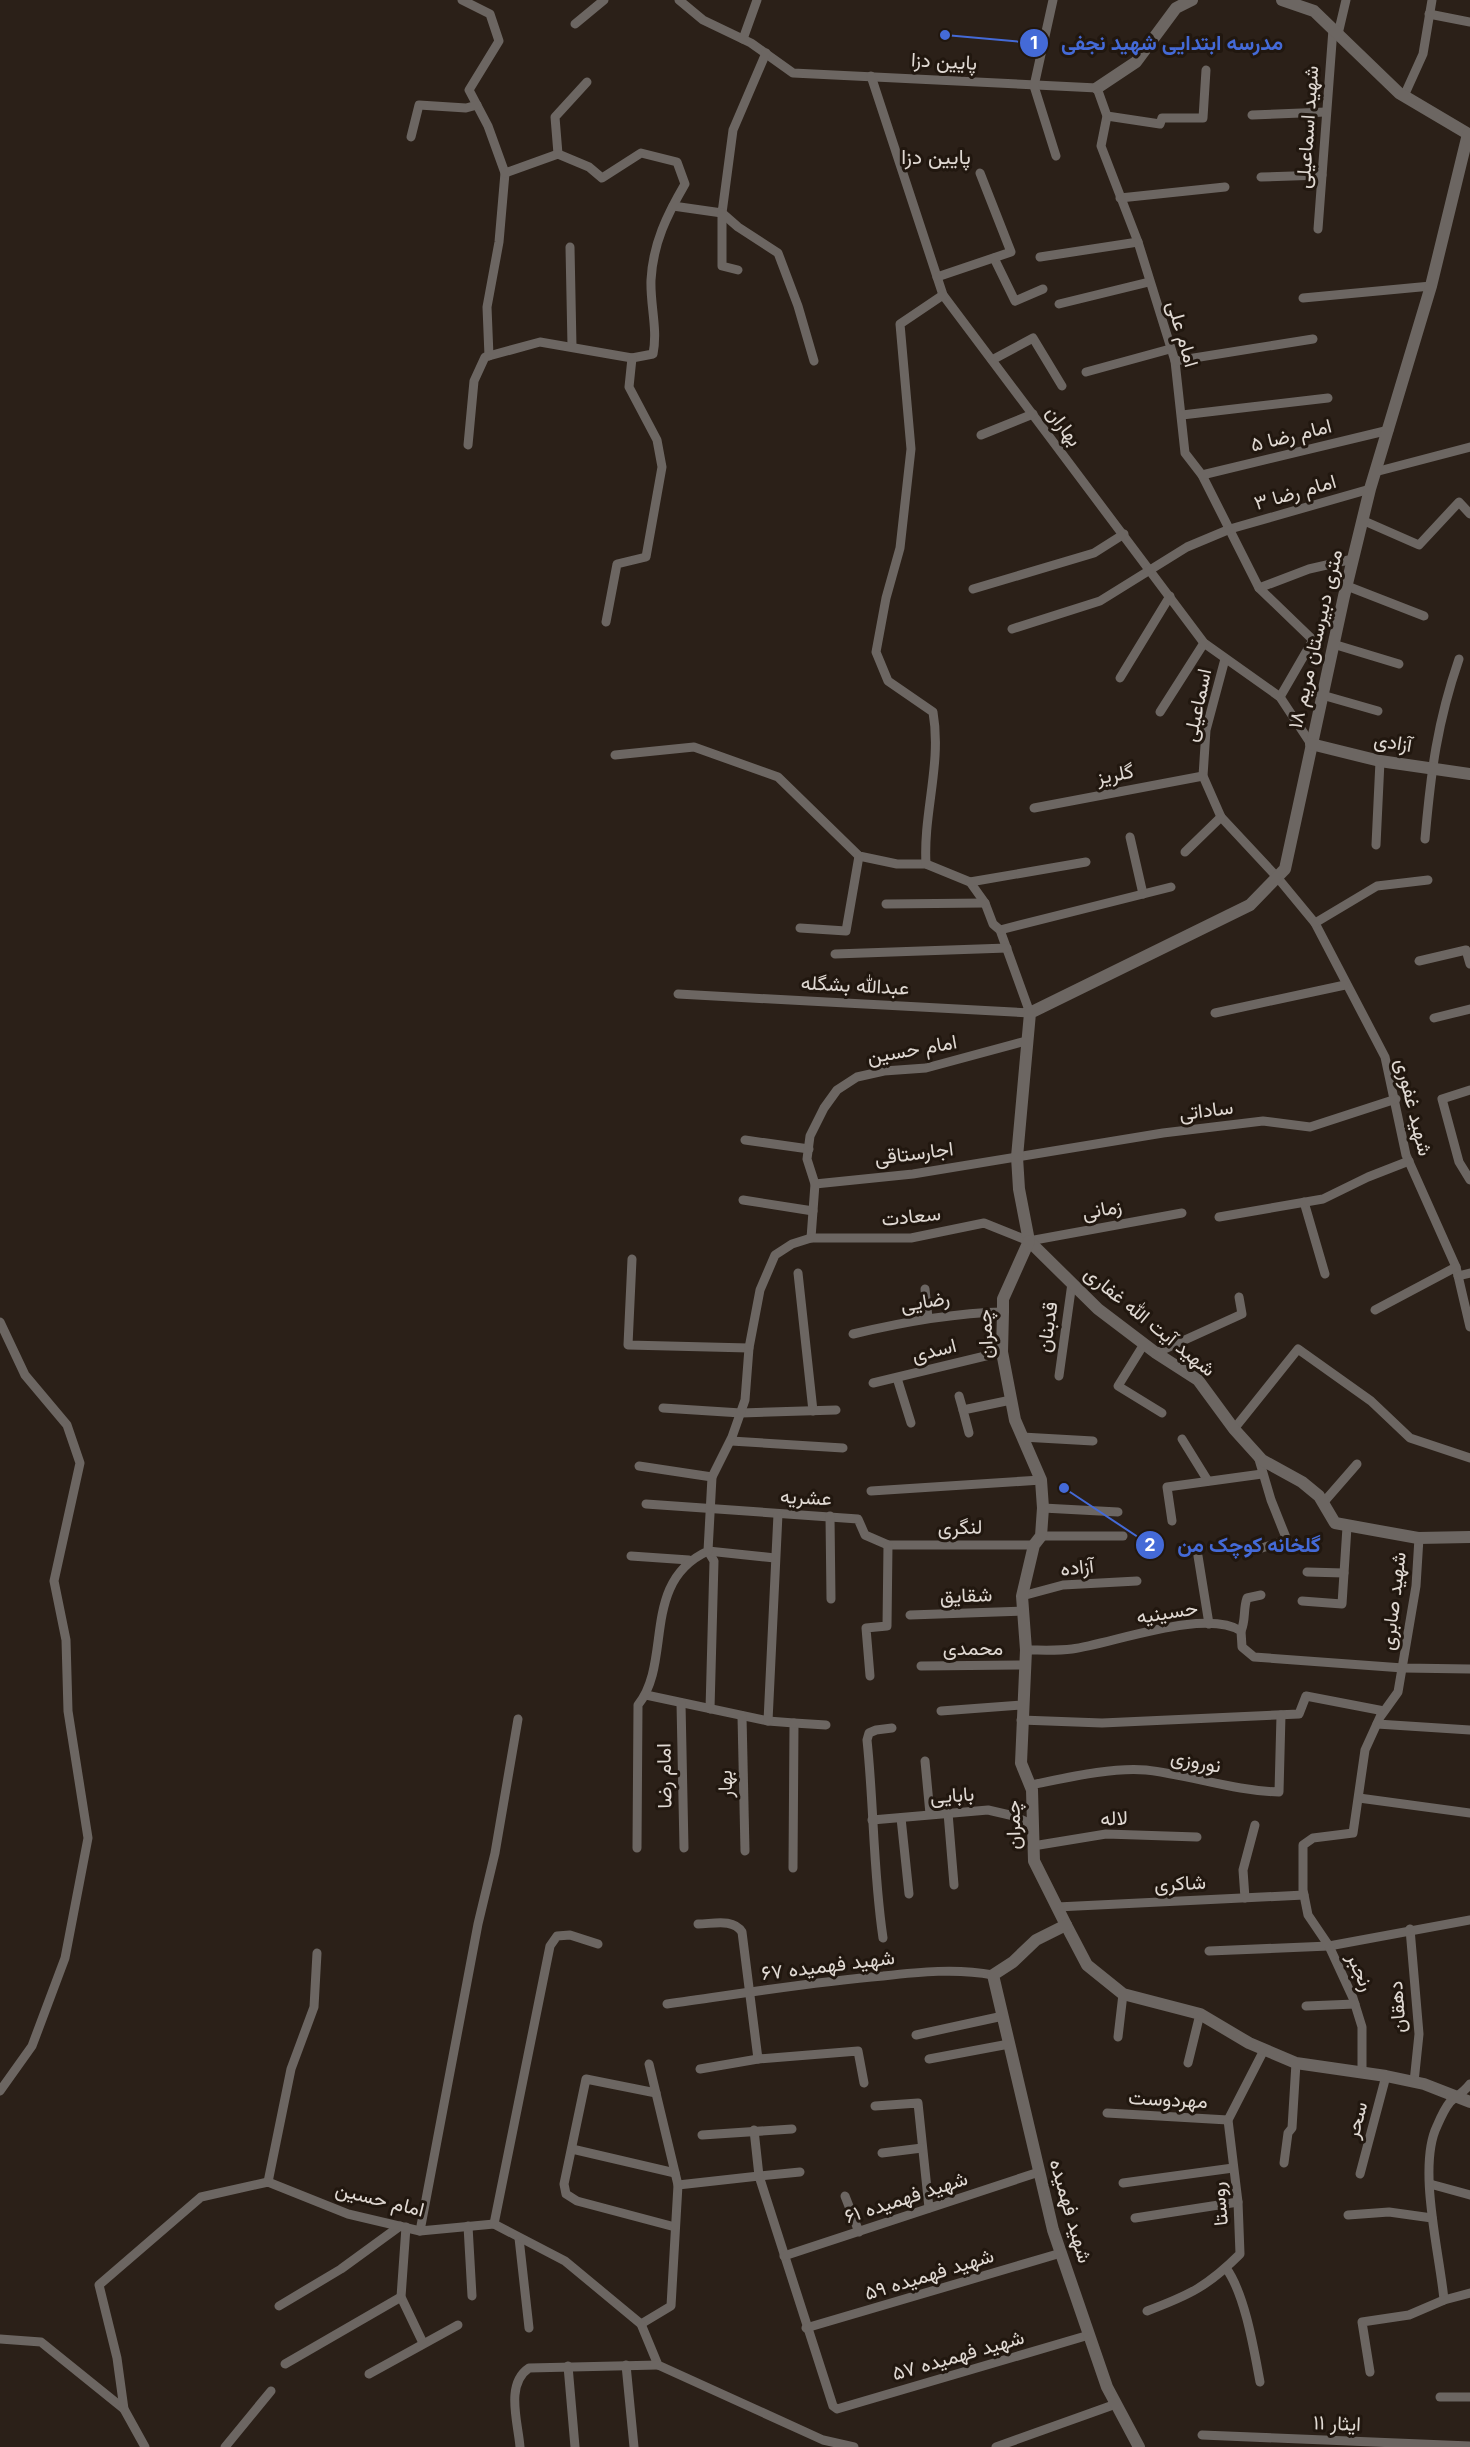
<svg xmlns="http://www.w3.org/2000/svg" width="1470" height="2447" font-family="Inter,Vazirmatn,sans-serif">
	<rect width="100%" height="100%" fill="#2b2018"/>
	<g fill="none" stroke-linecap="round" stroke-linejoin="round">
		<g stroke="#6c6662" stroke-width="9">
			<polyline points="462,0 490,14 499,41 469,90 488,126 505,173 499,242 487,307 489,356"/>
			<polyline points="679,0 703,20 751,43 793,73 1097,88 1107,116 1101,146 1138,242 1175,361 1185,453 1202,475 1259,588 1313,640 1280,697"/>
			<polyline points="1053,0 1034,86 1056,156"/>
			<polyline points="1429,14 1470,22"/>
			<polyline points="575,24 604,0"/>
			<polyline points="1338,34 1346,0"/>
			<polyline points="743,39 757,0"/>
			<polyline points="871,76 943,295 1204,643 1280,697 1311,744"/>
			<polyline points="1404,96 1423,54 1432,0"/>
			<polyline points="1252,115 1326,112"/>
			<polyline points="1107,116 1160,124 1162,118 1203,118 1206,70"/>
			<polyline points="411,137 419,105 466,108 477,105"/>
			<polyline points="558,154 555,117 587,82"/>
			<polyline points="1261,177 1322,175"/>
			<polyline points="1120,198 1225,187"/>
			<polyline points="673,206 722,213 733,130 766,53"/>
			<polyline points="722,213 738,227 778,253 798,306 814,361"/>
			<polyline points="722,213 722,266 738,270"/>
			<polyline points="1318,229 1333,29"/>
			<polyline points="570,247 572,346"/>
			<polyline points="1040,257 1138,242"/>
			<polyline points="994,258 1015,301 1043,289"/>
			<polyline points="937,277 1011,252 980,173"/>
			<polyline points="1303,298 1431,286"/>
			<polyline points="1059,304 1149,282"/>
			<polyline points="992,360 1033,338 1062,386"/>
			<polyline points="1175,361 1313,339"/>
			<polyline points="1086,372 1170,349"/>
			<polyline points="1182,415 1328,398"/>
			<polyline points="981,435 1033,414"/>
			<path d="M468 445 474 381 485 357 540 342 632 358 653 354C658 329 650 305 651 280 653 243 667 215 685 184L677 162 641 153 602 178 589 167 558 154 505 173"/>
			<polyline points="1375,472 1470,447"/>
			<polyline points="1202,475 1389,430"/>
			<polyline points="1362,520 1419,545 1459,502 1470,514"/>
			<polyline points="1347,586 1424,616"/>
			<polyline points="1259,588 1309,569 1353,559"/>
			<polyline points="973,589 1094,553 1124,534"/>
			<polyline points="606,622 617,564 646,557 662,467 657,440 629,387 632,358"/>
			<polyline points="1012,629 1100,601 1187,547 1230,529 1370,489"/>
			<polyline points="1333,644 1399,664"/>
			<polyline points="1225,659 1206,730 1203,776 1221,817 1277,877 1315,923 1385,1057 1406,1155 1456,1267 1470,1327"/>
			<polyline points="1120,678 1170,596"/>
			<polyline points="1322,695 1378,711"/>
			<polyline points="1160,712 1204,643"/>
			<polyline points="615,755 694,747 778,777 859,856 897,864 926,864 970,882 985,903 993,924 1000,930 1030,1013 678,994"/>
			<polyline points="1034,808 1203,776"/>
			<polyline points="1130,837 1143,894"/>
			<path d="M1425 839C1431 771 1437 723 1459 659"/>
			<polyline points="1376,845 1380,761"/>
			<polyline points="1185,852 1221,817"/>
			<path d="M926 864C923 813 942 764 933 712L888 681 876 652 886 598 900 548 911 449 900 324 943 295"/>
			<polyline points="970,882 1086,862"/>
			<polyline points="886,904 985,903"/>
			<polyline points="1315,923 1377,886 1428,880"/>
			<polyline points="800,928 846,931 859,856"/>
			<polyline points="1000,930 1171,887"/>
			<polyline points="835,954 1007,948"/>
			<polyline points="1419,961 1466,950 1470,964"/>
			<polyline points="1215,1013 1345,985"/>
			<polyline points="1434,1018 1470,1009"/>
			<polyline points="1470,1090 1442,1099 1459,1162 1470,1180"/>
			<polyline points="745,1140 809,1149"/>
			<polyline points="815,1184 913,1174 1163,1133 1263,1121 1310,1127 1396,1099"/>
			<polyline points="743,1200 813,1211"/>
			<polyline points="1304,1202 1325,1274"/>
			<polyline points="1219,1217 1323,1199 1368,1177 1409,1161"/>
			<polyline points="811,1238 815,1184 807,1159 810,1136 824,1108 837,1090 857,1077 884,1071 926,1068 1026,1041"/>
			<polyline points="632,1259 628,1345 749,1348"/>
			<polyline points="798,1273 813,1411"/>
			<polyline points="1458,1276 1470,1273"/>
			<polyline points="925,1289 928,1318"/>
			<polyline points="1375,1310 1456,1267"/>
			<polyline points="0,1322 25,1375 67,1425 80,1463 54,1581 66,1640 68,1711 88,1838 65,1958 32,2046 0,2091"/>
			<path d="M853 1334C903 1322 951 1313 1003 1312"/>
			<polyline points="1144,1344 1118,1386 1162,1413"/>
			<polyline points="1156,1353 1242,1314 1239,1297"/>
			<polyline points="1059,1376 1072,1283"/>
			<polyline points="897,1378 911,1423"/>
			<polyline points="873,1383 1002,1352"/>
			<polyline points="959,1396 963,1410"/>
			<polyline points="663,1408 741,1413 836,1410"/>
			<polyline points="1234,1429 1298,1349 1371,1401 1410,1438 1470,1458"/>
			<polyline points="969,1433 963,1410 1011,1400"/>
			<polyline points="1022,1437 1093,1441"/>
			<polyline points="1182,1439 1208,1481"/>
			<polyline points="731,1441 843,1448"/>
			<polyline points="639,1466 712,1477"/>
			<polyline points="871,1491 1041,1480"/>
			<polyline points="1323,1503 1357,1464"/>
			<polyline points="646,1504 858,1519 865,1535 888,1545 1034,1545"/>
			<polyline points="1043,1508 1118,1512"/>
			<polyline points="830,1516 831,1599"/>
			<polyline points="1172,1521 1167,1487 1262,1474"/>
			<polyline points="1041,1536 1123,1536"/>
			<polyline points="708,1551 714,1561 710,1709"/>
			<polyline points="708,1551 775,1558"/>
			<polyline points="1249,1552 1287,1540 1271,1500 1258,1456"/>
			<polyline points="631,1556 689,1560"/>
			<polyline points="1198,1556 1209,1624"/>
			<polyline points="1307,1572 1344,1573"/>
			<polyline points="1022,1596 1063,1585 1137,1581"/>
			<polyline points="1302,1601 1342,1604 1347,1527"/>
			<polyline points="910,1615 1023,1611"/>
			<path d="M1241 1631C1246 1620 1243 1609 1247 1598L1261 1595"/>
			<path d="M1026 1650C1041 1650 1057 1651 1072 1649 1114 1643 1205 1608 1241 1631L1242 1647 1254 1657 1403 1668 1470 1669"/>
			<polyline points="921,1666 1024,1665"/>
			<polyline points="870,1676 866,1628 887,1626 888,1545"/>
			<polyline points="646,1695 768,1721 794,1723 793,1868"/>
			<polyline points="681,1703 684,1848"/>
			<polyline points="941,1711 1022,1705"/>
			<polyline points="742,1716 745,1851"/>
			<polyline points="1021,1720 1102,1723 1299,1714 1306,1696 1384,1711"/>
			<polyline points="768,1721 778,1514"/>
			<polyline points="794,1723 826,1725"/>
			<polyline points="1377,1724 1470,1730"/>
			<polyline points="925,1761 930,1814"/>
			<path d="M1031 1785C1066 1778 1111 1767 1146 1770 1191 1775 1234 1791 1279 1792L1281 1715"/>
			<polyline points="1359,1798 1470,1813"/>
			<polyline points="948,1813 954,1885"/>
			<polyline points="901,1818 909,1894"/>
			<polyline points="872,1820 988,1810 1014,1816 1033,1825"/>
			<polyline points="1033,1846 1106,1834 1197,1837"/>
			<path d="M637 1848 638 1705C673 1661 640 1582 708 1551L712 1477 732 1437 745 1400 749 1348 760 1290 775 1255 792 1244 811 1238H911L984 1223 1029 1241 1182 1213"/>
			<polyline points="1245,1898 1243,1870 1255,1825"/>
			<polyline points="1057,1907 1304,1895"/>
			<path d="M698 1924C713 1924 733 1918 742 1932L758 2059"/>
			<polyline points="1410,1929 1419,2034 1414,2082"/>
			<path d="M883 1938C873 1872 874 1806 867 1740L869 1733 876 1730 892 1728"/>
			<polyline points="1209,1951 1329,1946 1470,1920"/>
			<path d="M667 2004C739 1994 811 1982 883 1976 919 1972 957 1968 993 1975"/>
			<polyline points="1306,2006 1355,2004"/>
			<polyline points="916,2035 1003,2016"/>
			<polyline points="1118,2037 1123,1994"/>
			<polyline points="929,2059 1009,2044"/>
			<polyline points="1188,2063 1200,2014"/>
			<polyline points="700,2069 758,2059 858,2051 864,2083"/>
			<polyline points="1362,2070 1362,2027 1353,1998 1329,1946 1308,1915 1303,1890 1303,1845 1313,1838 1353,1833 1365,1750 1380,1717 1398,1692 1416,1586 1419,1538"/>
			<polyline points="656,2093 586,2079 564,2184 566,2194 577,2201 675,2227"/>
			<polyline points="875,2106 918,2103 929,2208"/>
			<polyline points="1107,2113 1228,2120"/>
			<polyline points="754,2130 759,2176 800,2172"/>
			<polyline points="702,2135 792,2129"/>
			<polyline points="572,2149 675,2173"/>
			<polyline points="882,2153 922,2148"/>
			<polyline points="1284,2163 1288,2133 1292,2128 1296,2063"/>
			<polyline points="1360,2174 1386,2076"/>
			<polyline points="268,2182 291,2069 314,2007 317,1953"/>
			<polyline points="1123,2183 1233,2168"/>
			<polyline points="1430,2184 1470,2195"/>
			<polyline points="678,2185 759,2176 833,2406 837,2409 1089,2335"/>
			<polyline points="845,2196 859,2232"/>
			<polyline points="1348,2215 1389,2212 1432,2218"/>
			<polyline points="1135,2218 1238,2202"/>
			<polyline points="494,2224 550,1946 557,1936 570,1935 598,1944"/>
			<polyline points="468,2226 472,2296"/>
			<polyline points="406,2227 401,2297 423,2343"/>
			<polyline points="420,2231 478,1924 495,1853 518,1719"/>
			<polyline points="519,2238 529,2328"/>
			<polyline points="784,2256 1039,2172"/>
			<path d="M1226 2268C1245 2294 1254 2350 1260 2382"/>
			<path d="M1444 2300C1440 2255 1417 2167 1437 2126 1440 2119 1445 2108 1450 2102 1457 2096 1464 2092 1470 2084"/>
			<polyline points="279,2306 341,2269 400,2226"/>
			<path d="M1147 2311C1190 2295 1208 2286 1240 2254L1238 2202 1228 2120 1264 2050"/>
			<polyline points="641,2324 671,2306 678,2185 649,2064"/>
			<polyline points="806,2328 1061,2253"/>
			<polyline points="0,2339 41,2342 124,2409"/>
			<polyline points="285,2364 401,2297"/>
			<polyline points="626,2365 634,2447"/>
			<polyline points="568,2366 575,2447"/>
			<polyline points="1370,2372 1362,2322 1409,2315 1444,2300 1470,2293"/>
			<polyline points="369,2374 458,2325"/>
			<polyline points="1440,2397 1470,2397"/>
			<polyline points="1202,2435 1470,2446"/>
			<polyline points="145,2447 124,2409 117,2358 99,2285 201,2197 268,2182 348,2214 420,2231 494,2224 565,2261 641,2324 658,2365 823,2440 854,2447"/>
			<polyline points="225,2447 271,2391"/>
			<path d="M520 2447C518 2422 505 2384 529 2368L658 2365"/>
			<polyline points="996,2447 1116,2404"/>
		</g>
		<g stroke="#6c6662" stroke-width="12">
			<polyline points="1282,0 1314,11 1399,93 1470,135"/>
			<polyline points="1097,88 1136,62 1176,8 1192,0"/>
			<polyline points="1468,134 1431,286 1370,489 1344,596 1285,869 1250,905 1030,1013 1017,1157 1019,1189 1029,1241 1098,1309 1156,1353 1198,1380 1234,1429 1262,1460 1302,1482 1319,1496 1335,1523 1418,1538 1470,1537"/>
			<polyline points="1311,744 1380,761 1470,774"/>
			<polyline points="1029,1241 1003,1299 1003,1312 1002,1352 1015,1420 1041,1480 1043,1508 1041,1536 1034,1545 1022,1596 1026,1650 1021,1763 1032,1790 1034,1861 1066,1925 1087,1965 1123,1994 1200,2014 1249,2043 1296,2063 1386,2076 1424,2084 1470,2102"/>
			<polyline points="1066,1925 1036,1940 1013,1962 993,1975 1053,2230 1107,2387 1139,2447"/>
		</g>
	</g>
	<g text-anchor="middle" dominant-baseline="central" stroke-width="6" stroke-linejoin="round" paint-order="stroke">
		<g font-size="20" fill="#e0d9d3" stroke="#21170f">
			<text transform="translate(944 61) rotate(3)">پایین دزا</text>
			<text transform="translate(1307 127) rotate(-86)">شهید اسماعیلی</text>
			<text transform="translate(1183 334) rotate(74)">امام علی</text>
			<text transform="translate(1064 426) rotate(53)">بهاران</text>
			<text transform="translate(1291 435) rotate(-14)">امام رضا ۵</text>
			<text transform="translate(1295 492) rotate(-16)">امام رضا ۳</text>
			<text transform="translate(1315 639) rotate(-77)">۱۸ متری دبیرستان مریم</text>
			<text transform="translate(1197 705) rotate(-78)">اسماعیلی</text>
			<text transform="translate(1393 742) rotate(9)">آزادی</text>
			<text transform="translate(1115 774) rotate(-11)">گلریز</text>
			<text transform="translate(855 985) rotate(3)">عبدالله بشگله</text>
			<text transform="translate(912 1049) rotate(-10)">امام حسین</text>
			<text transform="translate(1414 1107) rotate(76)">شهید غفوری</text>
			<text transform="translate(1206 1110) rotate(-7)">ساداتی</text>
			<text transform="translate(914 1153) rotate(-7)">اجارستاقی</text>
			<text transform="translate(1102 1209) rotate(-10)">زمانی</text>
			<text transform="translate(911 1216) rotate(-6)">سعادت</text>
			<text transform="translate(925 1301) rotate(-9)">رضایی</text>
			<text transform="translate(1150 1321) rotate(39)">شهید آیت الله غفاری</text>
			<text transform="translate(1047 1327) rotate(-82)">قدبنان</text>
			<text transform="translate(985 1334) rotate(-92)">چمران</text>
			<text transform="translate(934 1350) rotate(-14)">اسدی</text>
			<text transform="translate(806 1497) rotate(3)">عشریه</text>
			<text transform="translate(960 1527) rotate(-1)">لنگری</text>
			<text transform="translate(1077 1567) rotate(-6)">آزاده</text>
			<text transform="translate(966 1595) rotate(-2)">شقایق</text>
			<text transform="translate(1393 1601) rotate(-83)">شهید صابری</text>
			<text transform="translate(1167 1612) rotate(-9)">حسینیه</text>
			<text x="973" y="1648">محمدی</text>
			<text transform="translate(1196 1761) rotate(11)">نوروزی</text>
			<text transform="translate(664 1776) rotate(-91)">امام رضا</text>
			<text transform="translate(725 1784) rotate(-91)">بهار</text>
			<text transform="translate(952 1795) rotate(-4)">بابایی</text>
			<text transform="translate(1114 1818) rotate(-2)">لاله</text>
			<text transform="translate(1013 1825) rotate(-91)">چمران</text>
			<text transform="translate(1180 1883) rotate(-3)">شاکری</text>
			<text transform="translate(828 1965) rotate(-7)">شهید فهمیده ۶۷</text>
			<text transform="translate(1361 1972) rotate(67)">رنجبر</text>
			<text transform="translate(1397 2007) rotate(-94)">دهقان</text>
			<text transform="translate(1168 2099) rotate(3)">مهردوست</text>
			<text transform="translate(1356 2120) rotate(-75)">سحر</text>
			<text transform="translate(906 2197) rotate(-18)">شهید فهمیده ۶۱</text>
			<text transform="translate(380 2199) rotate(14)">امام حسین</text>
			<text transform="translate(1219 2204) rotate(-95)">روستا</text>
			<text transform="translate(1071 2211) rotate(74)">شهید فهمیده</text>
			<text transform="translate(929 2274) rotate(-17)">شهید فهمیده ۵۹</text>
			<text transform="translate(958 2355) rotate(-16)">شهید فهمیده ۵۷</text>
			<text transform="translate(1337 2423) rotate(2)">ایثار ۱۱</text>
		</g>
		<g font-size="21" fill="#e0d9d3" stroke="#21170f">
			<text x="936" y="156">پایین دزا</text>
		</g>
	</g>
	<path fill="none" stroke="#446ad7" stroke-width="2" d="M945 35L1034 43M1064 1488L1150 1545"/>
	<g fill="#446ad7" stroke="#21170f" stroke-width="2">
		<circle cx="945" cy="35" r="6"/>
		<circle cx="1064" cy="1488" r="6"/>
		<circle cx="1034" cy="43" r="15"/>
		<circle cx="1150" cy="1545" r="15"/>
	</g>
	<g font-size="18" text-anchor="middle" font-weight="bold" fill="#fff">
		<text x="1034" y="49">1</text>
		<text x="1150" y="1551">2</text>
	</g>
	<g font-size="21" text-anchor="middle" font-weight="bold" fill="#446ad7" stroke="#21170f" stroke-width="6" stroke-linejoin="round" paint-order="stroke">
		<text x="1172" y="50">مدرسه ابتدایی شهید نجفی</text>
		<text x="1249" y="1552">گلخانه کوچک من</text>
	</g>
</svg>
